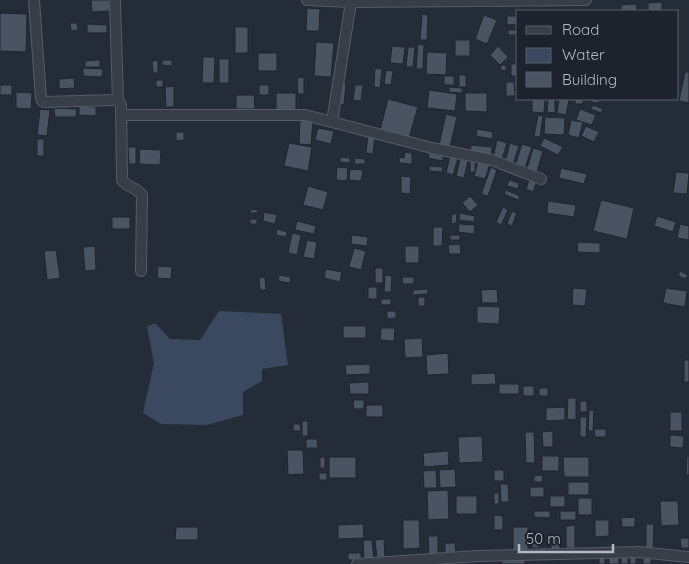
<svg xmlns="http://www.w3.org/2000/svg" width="689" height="564" font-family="Quicksand,sans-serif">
	<rect width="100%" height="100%" fill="#242c37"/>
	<polygon fill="#3a495f" points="219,311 281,314 288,365 262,369 262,381 243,392 243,415 207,425 161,424 143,413 154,363 147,327 155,323 170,339 200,340"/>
	<g fill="#4a5361" stroke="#1e252f">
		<polygon points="91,0 109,0 110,11 92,12"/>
		<polygon points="662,2 662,11 648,11 648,3"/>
		<polygon points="636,4 637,11 621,11 621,5"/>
		<polygon points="307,8 320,9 319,31 306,31"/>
		<polygon points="0,13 27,14 26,52 0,51"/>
		<polygon points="422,14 428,15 427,40 420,40"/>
		<polygon points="484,15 497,20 487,44 475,39"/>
		<polygon points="507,16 518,16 518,24 507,25"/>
		<polygon points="70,23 77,23 78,30 71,31"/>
		<polygon points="87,24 107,25 107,33 87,33"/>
		<rect x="235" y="27" width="13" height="26"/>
		<rect x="508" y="30" width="10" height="5"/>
		<rect x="455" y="40" width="15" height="16"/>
		<polygon points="316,42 334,43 331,77 314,76"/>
		<polygon points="418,44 424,45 423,69 416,69"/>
		<polygon points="392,46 405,47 403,64 390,63"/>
		<polygon points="498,46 508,57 500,65 490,55"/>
		<polygon points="408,47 415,47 413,67 406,67"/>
		<polygon points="427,52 447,53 446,75 426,74"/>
		<rect x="258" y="53" width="19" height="18"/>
		<polygon points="203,57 215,57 214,83 202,83"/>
		<rect x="219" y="59" width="10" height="24"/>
		<polygon points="100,60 100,67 85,67 85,61"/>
		<polygon points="158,60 158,73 153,73 152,61"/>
		<polygon points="162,60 172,60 172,66 162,65"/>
		<rect x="511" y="64" width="6" height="12"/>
		<polygon points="501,65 506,65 506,71 501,70"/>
		<polygon points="83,68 103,69 102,77 83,76"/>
		<polygon points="375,68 382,69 380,88 374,87"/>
		<polygon points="386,70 393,71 391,85 384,84"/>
		<polygon points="685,72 689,72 689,103 679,101"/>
		<rect x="459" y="75" width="7" height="12"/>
		<rect x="444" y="76" width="10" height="9"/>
		<polygon points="304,77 304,94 298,94 297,78"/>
		<polygon points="74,78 75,88 59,89 59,79"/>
		<rect x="156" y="80" width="7" height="7"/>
		<polygon points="341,82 346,83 344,105 338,104"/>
		<polygon points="506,82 514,82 515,96 506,96"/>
		<rect x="0" y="85" width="12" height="10"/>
		<rect x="259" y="85" width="10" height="10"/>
		<polygon points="355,85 363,85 361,101 353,100"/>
		<polygon points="174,86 174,107 166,107 165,87"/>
		<polygon points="449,87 462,88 462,93 449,92"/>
		<polygon points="429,90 457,94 455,111 427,108"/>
		<polygon points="16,92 32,93 31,109 16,108"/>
		<rect x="276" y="93" width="20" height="20"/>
		<polygon points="465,93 487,93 487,112 465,111"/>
		<polygon points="236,95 254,95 255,109 236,109"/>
		<polygon points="388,99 418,107 409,138 380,130"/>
		<polygon points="532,99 545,99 544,113 532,112"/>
		<polygon points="548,99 555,99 555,113 547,112"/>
		<polygon points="559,99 569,100 566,115 557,113"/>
		<rect x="575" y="99" width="8" height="5"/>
		<polygon points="592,99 600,99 599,103 591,102"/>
		<polygon points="593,105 603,109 601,113 591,109"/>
		<polygon points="79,106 96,107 96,116 79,115"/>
		<polygon points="54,108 77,109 76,117 55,117"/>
		<polygon points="40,109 50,110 47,136 37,135"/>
		<polygon points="580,109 596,115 592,125 576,120"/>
		<polygon points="446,114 457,117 450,147 439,145"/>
		<polygon points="538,115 543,116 540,137 534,136"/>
		<polygon points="545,117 565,118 564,135 544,134"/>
		<polygon points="300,120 313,121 311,145 299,144"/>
		<polygon points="571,120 583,122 579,138 568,135"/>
		<polygon points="586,126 599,132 594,142 581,136"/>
		<polygon points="318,128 334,131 331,144 315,140"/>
		<polygon points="477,129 493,132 492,139 476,136"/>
		<polygon points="176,132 184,132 184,140 176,141"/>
		<polygon points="368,134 375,135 373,154 366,153"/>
		<polygon points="544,138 563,147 558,155 540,146"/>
		<rect x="37" y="139" width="7" height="17"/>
		<polygon points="497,140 507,143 502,160 493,158"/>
		<polygon points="289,143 312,147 308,171 284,166"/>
		<polygon points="510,143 519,146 513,164 505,162"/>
		<polygon points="522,144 532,147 525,168 515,166"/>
		<polygon points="471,145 492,147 491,157 470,155"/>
		<polygon points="128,147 136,147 136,164 129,164"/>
		<polygon points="533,148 543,151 537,172 527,169"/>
		<polygon points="140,149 161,150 160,165 139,164"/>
		<polygon points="405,152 412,153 412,164 399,163 399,157 404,158"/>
		<polygon points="429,153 443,156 443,161 428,158"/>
		<polygon points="450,156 458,158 453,175 446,173"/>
		<polygon points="340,157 350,158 350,163 340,162"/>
		<polygon points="355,158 365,159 365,164 354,164"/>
		<rect x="470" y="158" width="5" height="14"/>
		<polygon points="460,159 468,161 464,178 456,176"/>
		<polygon points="478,161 490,164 485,179 474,176"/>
		<polygon points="429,166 443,167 442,172 429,171"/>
		<polygon points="337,167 348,168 347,181 336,180"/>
		<polygon points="491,167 497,170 488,196 481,194"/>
		<polygon points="561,168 587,174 584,184 559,178"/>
		<polygon points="350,169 363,170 361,181 349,180"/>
		<polygon points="676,172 689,173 687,194 673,193"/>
		<polygon points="401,176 411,177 410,194 401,193"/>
		<polygon points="530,177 537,180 533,192 526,189"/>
		<polygon points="509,180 519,183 518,189 507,186"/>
		<polygon points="308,186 328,192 323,210 303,205"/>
		<polygon points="506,190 520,196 518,200 504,194"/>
		<polygon points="470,196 478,205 470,212 462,203"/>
		<polygon points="601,200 634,208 627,239 593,231"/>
		<polygon points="548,201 576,205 574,217 547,213"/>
		<polygon points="503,207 508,210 501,225 496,222"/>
		<polygon points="251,209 258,210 258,213 250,213"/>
		<polygon points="512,211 517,213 512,226 507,224"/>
		<polygon points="264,212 277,215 275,224 263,221"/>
		<polygon points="460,213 475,216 474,222 459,220"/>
		<polygon points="452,214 457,214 456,224 451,223"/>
		<polygon points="657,216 676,222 673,232 654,226"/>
		<rect x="112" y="217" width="18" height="12"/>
		<rect x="250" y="219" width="7" height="5"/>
		<polygon points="297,221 316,226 314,234 295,230"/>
		<polygon points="459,224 475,225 474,234 458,232"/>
		<polygon points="680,224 689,226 689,240 677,238"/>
		<polygon points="433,227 443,227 442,246 433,246"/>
		<polygon points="277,229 287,232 286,237 276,235"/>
		<polygon points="292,233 301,235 297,255 288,253"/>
		<polygon points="352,235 368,237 367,246 351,244"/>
		<rect x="450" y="235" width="10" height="5"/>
		<polygon points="307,240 317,242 314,259 303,257"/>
		<polygon points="578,242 600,243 600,253 577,252"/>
		<polygon points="460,244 461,254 449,254 448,245"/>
		<polygon points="95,246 96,270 85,271 83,247"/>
		<rect x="405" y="246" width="14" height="17"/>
		<polygon points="354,248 366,251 361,270 349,267"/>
		<polygon points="56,250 60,278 47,280 44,251"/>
		<polygon points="158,266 172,267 171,279 157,278"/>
		<rect x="375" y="268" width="8" height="15"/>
		<polygon points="326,269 342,272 340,282 324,278"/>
		<polygon points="680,271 688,275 686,279 678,276"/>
		<polygon points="279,275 291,277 290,283 278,281"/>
		<polygon points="385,275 392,276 391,292 384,292"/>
		<polygon points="265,277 266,290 260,290 259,278"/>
		<polygon points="402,277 414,277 414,284 403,284"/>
		<rect x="368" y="287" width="9" height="12"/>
		<polygon points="573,288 587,289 585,306 572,305"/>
		<polygon points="666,288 687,291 685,307 663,303"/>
		<polygon points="428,289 428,294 413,295 413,290"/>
		<polygon points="497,289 498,303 482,303 481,290"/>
		<rect x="418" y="297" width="7" height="9"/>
		<rect x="381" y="299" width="10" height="6"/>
		<polygon points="477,306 500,307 499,324 477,323"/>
		<polygon points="387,311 396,311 396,318 387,319"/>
		<rect x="343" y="326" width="23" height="12"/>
		<polygon points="381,328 395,328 394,341 380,340"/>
		<polygon points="422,338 423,357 405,358 404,339"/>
		<polygon points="448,353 449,374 427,375 426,355"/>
		<rect x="684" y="360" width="5" height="22"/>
		<polygon points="370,364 370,374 346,375 345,365"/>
		<polygon points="495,373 496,384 471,385 471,374"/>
		<polygon points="369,382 369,394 350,394 349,383"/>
		<rect x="499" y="384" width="20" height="10"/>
		<rect x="523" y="386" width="11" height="10"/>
		<rect x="539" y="388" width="9" height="8"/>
		<polygon points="568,398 576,398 576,420 567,419"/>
		<polygon points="353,400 364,400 364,409 354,409"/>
		<rect x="580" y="401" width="7" height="11"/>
		<rect x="366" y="405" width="17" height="12"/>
		<polygon points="565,407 565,420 546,421 546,408"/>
		<polygon points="589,410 594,410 593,431 588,431"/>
		<rect x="670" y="412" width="12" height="19"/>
		<polygon points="580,417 587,417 586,437 580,437"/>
		<rect x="302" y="421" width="6" height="15"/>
		<polygon points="293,424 300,424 301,431 293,431"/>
		<polygon points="594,429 606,429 606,437 595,437"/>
		<polygon points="553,431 553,447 543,447 542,432"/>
		<polygon points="525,432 534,432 535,463 526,463"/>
		<polygon points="670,435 684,436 683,448 670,447"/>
		<polygon points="482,436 483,462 459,463 458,437"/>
		<polygon points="306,439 317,439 318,448 306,448"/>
		<polygon points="287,450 303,450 304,474 288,475"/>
		<polygon points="448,451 449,465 424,467 423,453"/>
		<rect x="542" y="456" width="17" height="15"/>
		<polygon points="687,456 689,456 689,475 686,475"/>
		<rect x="320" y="457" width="5" height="11"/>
		<rect x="329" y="457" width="27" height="21"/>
		<polygon points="563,457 589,457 589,477 564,477"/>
		<polygon points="455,469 456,487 440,488 439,470"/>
		<polygon points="436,470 437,488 424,488 423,471"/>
		<rect x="494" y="470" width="10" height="11"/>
		<rect x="319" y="473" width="8" height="7"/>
		<polygon points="542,475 543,482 534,482 534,476"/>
		<rect x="568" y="482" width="21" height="13"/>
		<polygon points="500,484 508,484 509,502 501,502"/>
		<rect x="530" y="487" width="14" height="10"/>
		<polygon points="448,490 449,519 428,520 427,491"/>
		<rect x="494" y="493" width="5" height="11"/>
		<rect x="456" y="496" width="21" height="18"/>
		<rect x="550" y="496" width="15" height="11"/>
		<rect x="578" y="498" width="14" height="17"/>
		<polygon points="660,501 678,501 679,525 661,526"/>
		<polygon points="534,511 550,511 550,518 534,517"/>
		<rect x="560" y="511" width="16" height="9"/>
		<polygon points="494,515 503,516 503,530 494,530"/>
		<polygon points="635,517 635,527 622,527 621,518"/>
		<polygon points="403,520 419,520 420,548 403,549"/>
		<polygon points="595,520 609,520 609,536 595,537"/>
		<polygon points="363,524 364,538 338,539 338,525"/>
		<polygon points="646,524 654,524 653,549 646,549"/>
		<polygon points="575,525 575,548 566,548 566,526"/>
		<polygon points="176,527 198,527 198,540 175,540"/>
		<rect x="513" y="527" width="15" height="24"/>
		<polygon points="428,536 438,536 438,555 429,555"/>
		<rect x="551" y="536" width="9" height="15"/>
		<polygon points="680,538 689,538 689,548 681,548"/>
		<polygon points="384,539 385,558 377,559 375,540"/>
		<rect x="532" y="539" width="7" height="9"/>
		<polygon points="363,540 372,540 374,559 364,560"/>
		<polygon points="445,543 455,543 456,553 445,553"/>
		<rect x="348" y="553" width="13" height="7"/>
		<rect x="621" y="554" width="7" height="10"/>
		<rect x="630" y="555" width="6" height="9"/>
		<polygon points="619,556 619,564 609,564 609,557"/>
		<rect x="599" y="557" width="6" height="7"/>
		<rect x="643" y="558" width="8" height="6"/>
		<polygon points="502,559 525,560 525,564 502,564"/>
	</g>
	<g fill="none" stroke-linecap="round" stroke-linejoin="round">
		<g stroke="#555c66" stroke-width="12">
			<g id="minor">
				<path d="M34 0 41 99 43 102 115 100 118 101 121 104 122 180C127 187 136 187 142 195L141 271"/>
				<polyline points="115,0 118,101"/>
				<polyline points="307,0 351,2 586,0"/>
				<polyline points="122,115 305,115 432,148 492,160 541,179"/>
				<polyline points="332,122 351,2"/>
				<polyline points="357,564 478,556 639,552 689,557"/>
			</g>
		</g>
		<use href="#minor" stroke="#373e48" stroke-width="10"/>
	</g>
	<rect x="516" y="10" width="162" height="90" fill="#1c232d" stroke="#585f69"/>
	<rect x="526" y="26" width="25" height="8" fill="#373e48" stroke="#585f69"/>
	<text x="562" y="35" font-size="15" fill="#b2b9c4">Road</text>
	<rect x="526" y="48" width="25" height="15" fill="#3a495f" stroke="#585f69"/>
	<text x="562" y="60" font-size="15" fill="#b2b9c4">Water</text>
	<rect x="526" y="72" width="25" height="15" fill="#4a5361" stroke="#585f69"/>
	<text x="562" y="85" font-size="15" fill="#b2b9c4">Building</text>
	<path d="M519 544v8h94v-8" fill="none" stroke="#b2b9c4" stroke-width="2.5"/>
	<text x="526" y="544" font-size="15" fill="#b2b9c4" stroke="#1c232d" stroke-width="4" paint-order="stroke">50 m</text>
</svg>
